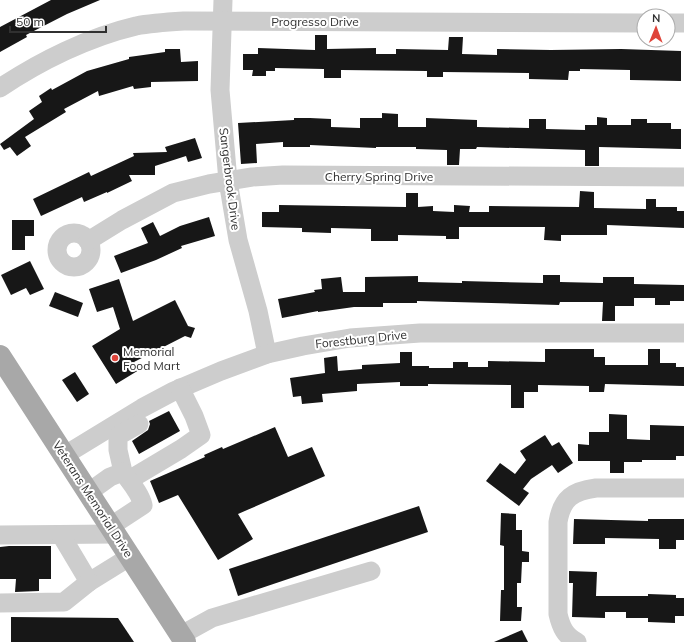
<svg xmlns="http://www.w3.org/2000/svg" width="684" height="642" font-family="Mulish,sans-serif">
	<rect width="100%" height="100%" fill="#fff"/>
	<g fill="#171717">
		<polygon points="51,0 100,0 67,14 26,35 27,37 0,52 0,27"/>
		<polygon points="315,35 327,35 327,49 376,48 376,54 396,54 396,49 448,50 449,37 463,37 462,54 497,55 497,49 551,50 621,49 681,51 681,81 630,80 630,70 580,69 580,71 569,71 568,80 529,79 529,73 443,72 443,77 427,77 427,71 341,70 341,78 324,78 324,69 275,68 275,71 266,71 266,76 252,76 253,70 243,70 243,54 258,54 258,48 315,50"/>
		<polygon points="165,49 180,49 181,62 198,61 198,81 151,82 151,87 134,89 133,86 99,96 98,91 64,109 66,112 25,137 31,146 17,156 10,147 4,150 0,144 34,119 29,111 42,102 39,96 51,88 52,90 87,71 129,59 129,57 165,52"/>
		<polygon points="382,113 398,114 398,127 426,127 426,118 477,120 477,127 529,128 529,119 546,119 546,129 585,130 585,125 597,125 597,117 607,118 607,125 631,125 631,119 647,119 647,123 671,123 671,129 681,129 681,149 599,147 599,166 585,166 585,150 477,147 476,149 460,149 459,165 447,165 447,150 416,149 416,147 376,147 376,148 310,145 310,147 283,147 283,142 256,144 257,163 241,164 238,123 294,120 294,118 310,118 331,119 331,127 360,128 360,118 382,118"/>
		<polygon points="195,138 202,158 188,162 186,156 155,166 155,175 129,175 132,181 107,193 107,192 84,202 82,197 41,216 33,199 89,172 91,176 134,156 133,153 167,152 165,147"/>
		<polygon points="580,191 594,192 594,208 646,209 646,199 656,199 656,207 677,207 677,211 684,211 684,228 607,225 607,235 561,235 561,241 544,240 545,227 459,227 459,239 446,239 446,236 398,235 398,241 371,241 371,229 331,228 331,233 302,232 302,228 262,227 262,212 279,212 279,205 406,207 406,193 418,193 418,207 433,206 433,211 454,212 454,205 470,206 469,212 489,212 489,206 579,207"/>
		<polygon points="209,217 215,236 181,246 182,248 156,260 121,273 114,256 148,243 141,228 153,222 160,236 180,226"/>
		<polygon points="12,220 34,220 34,236 25,236 25,250 12,250"/>
		<polygon points="30,261 44,289 30,295 26,288 11,295 1,275"/>
		<polygon points="543,275 560,275 560,282 603,283 603,277 634,277 634,284 684,285 684,301 670,301 670,305 655,305 655,298 634,298 634,306 615,306 615,321 602,321 603,302 560,302 559,305 417,301 417,303 383,303 383,307 354,307 318,312 318,311 282,318 278,299 315,292 314,290 322,289 321,279 341,277 343,292 365,292 365,277 418,276 418,282 462,283 462,281 543,283"/>
		<polygon points="119,279 133,321 175,300 188,326 195,328 191,338 185,336 134,362 139,370 116,384 92,346 120,329 113,307 97,312 89,289"/>
		<polygon points="55,292 83,303 78,317 49,306"/>
		<polygon points="545,349 594,349 594,357 605,357 605,365 648,365 648,349 660,349 660,363 676,363 676,367 684,367 684,386 605,384 604,392 589,392 589,386 538,385 538,392 524,392 524,408 511,408 511,385 428,384 428,386 400,386 400,382 357,384 357,391 322,394 323,402 302,404 301,396 293,397 290,378 325,373 324,358 337,356 338,371 362,369 362,365 400,363 400,352 412,352 412,366 429,366 429,368 453,368 453,362 468,362 468,367 488,367 488,361 545,362"/>
		<polygon points="75,372 89,394 77,402 62,380"/>
		<polygon points="169,411 180,431 139,454 132,441 148,430 150,424 149,421"/>
		<polygon points="609,414 627,415 627,439 650,440 650,425 684,426 684,456 676,456 676,460 642,460 642,462 624,462 624,473 610,473 610,461 578,461 578,444 589,445 589,432 609,432"/>
		<polygon points="275,427 288,457 312,447 325,476 238,514 253,539 218,560 178,495 159,503 150,481 205,457 204,455 222,447 223,449"/>
		<polygon points="545,435 552,446 559,442 573,463 558,473 552,465 531,479 523,489 529,493 519,506 486,481 500,463 515,474 526,460 520,451"/>
		<polygon points="419,506 428,532 238,596 229,569"/>
		<polygon points="501,513 516,514 516,530 522,530 522,551 529,552 529,562 522,562 521,583 517,583 517,607 522,607 521,621 500,621 501,590 504,590 504,546 500,545"/>
		<polygon points="574,519 648,521 648,519 684,519 684,540 676,540 676,549 659,549 659,539 605,538 605,544 573,544"/>
		<polygon points="9,546 51,546 51,579 39,579 39,591 15,592 16,579 0,579 0,547"/>
		<polygon points="569,571 597,572 596,596 648,596 648,594 676,595 676,598 684,598 684,616 675,616 675,623 648,622 648,618 626,618 626,612 605,612 605,618 572,617 573,583 569,583"/>
		<polygon points="11,617 118,618 134,642 11,642"/>
		<polygon points="522,630 528,642 494,642"/>
	</g>
	<g fill="none" stroke-linecap="round" stroke-linejoin="round">
		<g stroke="#cdcdcd" stroke-width="19">
			<polyline points="223,0 220,90 228,181 238,240 258,311 267,354"/>
			<polyline points="668,23 684,23"/>
			<path d="M0 88C40 61 89 37 136 26 152 23 169 22 185 21L644 23"/>
			<circle cx="74" cy="250" r="17"/>
			<polyline points="88,241 122,220 173,193 209,184 252,177 283,175 684,177"/>
			<polyline points="65,455 142,408 174,391 221,371 267,354 303,346 350,338 420,333 684,333"/>
			<polyline points="123,472 118,450 118,436 139,424"/>
			<polyline points="129,480 181,449 201,435 194,416 180,388"/>
			<path d="M89 492 110 477 123 472C130 482 140 493 143 505L111 526"/>
			<polyline points="0,535 116,534"/>
			<polyline points="61,535 89,582 131,556"/>
			<polyline points="0,603 64,602 89,582"/>
			<polyline points="181,635 212,618 371,571"/>
			<path d="M577 642C565 636 561 627 558 614V522C562 498 573 491 596 488H684"/>
		</g>
		<polyline stroke="#a8a8a8" stroke-width="22" points="0,356 185,642"/>
	</g>
	<circle fill="#df443a" stroke="#fff" stroke-width="1.5" cx="115" cy="358" r="4"/>
	<g text-anchor="middle" dominant-baseline="central" stroke-width="4" stroke-linejoin="round" paint-order="stroke">
		<g font-size="12" fill="#303030" stroke="#fff">
			<text x="315" y="21">Progresso Drive</text>
			<text x="379" y="176">Cherry Spring Drive</text>
			<text transform="translate(230 179) rotate(83)">Sangerbrook Drive</text>
			<text transform="translate(361 339) rotate(-6)">Forestburg Drive</text>
			<text transform="translate(93 499) rotate(57)">Veterans Memorial Drive</text>
		</g>
		<g font-size="12" fill="#303030" stroke="#fff" text-anchor="start">
			<text x="123" y="351">Memorial<tspan x="123" dy="14">Food Mart</tspan></text>
		</g>
	</g>
	<g transform="translate(656 28) rotate(1)"><circle r="19" fill="#ffffff" stroke="#acacac"/>
	<path d="M0-3L7 15L0 10L-7 15Z" fill="#df443a"/>
	<text y="-6" font-size="11" font-weight="bold" text-anchor="middle" fill="#303030">N</text>
	</g>
	<path d="M10 26v6h96v-6" fill="none" stroke="#303030" stroke-width="2"/>
	<text x="16" y="26" font-size="12" fill="#303030" stroke="#ffffff" stroke-width="3" paint-order="stroke">50 m</text>
</svg>
